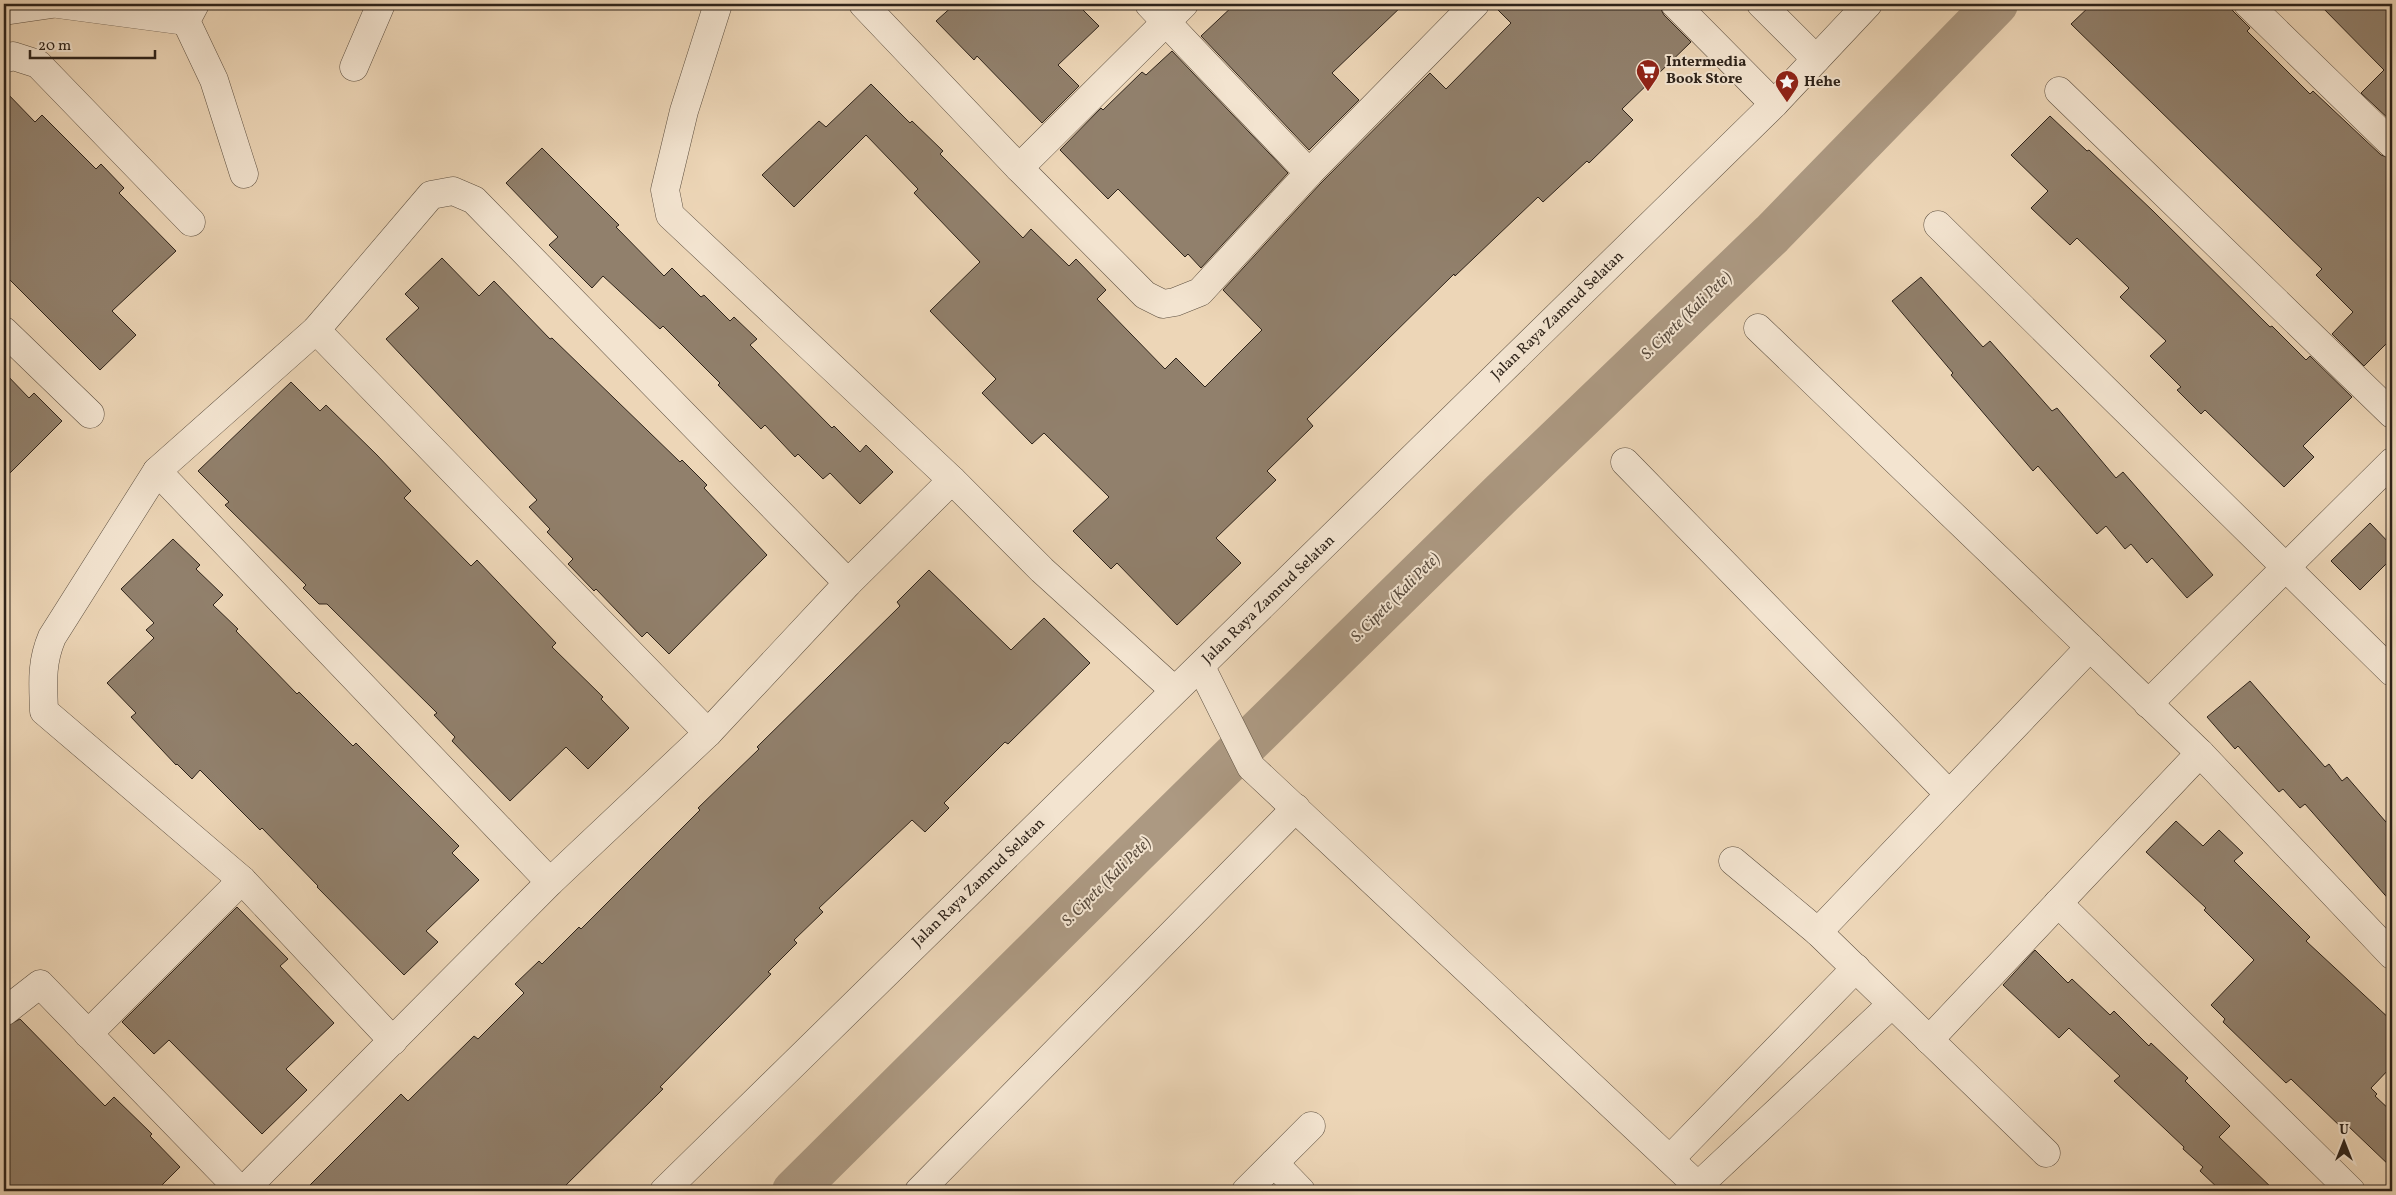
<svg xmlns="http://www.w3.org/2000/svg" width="2396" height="1195" font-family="Vollkorn,serif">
	<rect width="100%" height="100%" fill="#edd6b7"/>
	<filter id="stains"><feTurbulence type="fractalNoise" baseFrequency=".004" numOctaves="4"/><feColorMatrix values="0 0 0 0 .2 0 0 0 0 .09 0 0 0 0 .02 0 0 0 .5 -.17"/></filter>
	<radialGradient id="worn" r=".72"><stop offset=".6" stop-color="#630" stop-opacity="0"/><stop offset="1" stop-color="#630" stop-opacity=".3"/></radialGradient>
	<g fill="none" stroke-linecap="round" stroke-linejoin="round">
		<polyline stroke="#ac9982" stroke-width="44" points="794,1191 1135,853 1502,493 1772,234 1996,4"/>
	</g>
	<g fill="#91806c" stroke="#2e231a">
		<polygon points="955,4 1077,4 1099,26 1058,65 1079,86 1042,123 977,56 974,60 936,21"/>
		<polygon points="1235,4 1404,4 1332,73 1359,100 1309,150 1201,36"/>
		<polygon points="1492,4 1658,4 1664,15 1691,42 1622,109 1633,120 1589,163 1587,161 1543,202 1538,197 1455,276 1454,274 1307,419 1313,426 1267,471 1276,480 1216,538 1241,563 1177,625 1117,563 1111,569 1073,531 1109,497 1044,433 1032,444 982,393 996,379 930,311 980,262 914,193 918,189 866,135 794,207 762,175 819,121 826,127 871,84 910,123 912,121 943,151 940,154 1023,238 1031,229 1069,266 1076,259 1106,290 1097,299 1165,369 1176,358 1205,387 1262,330 1223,290 1320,184 1430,73 1446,89 1511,23"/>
		<polygon points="2092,4 2226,4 2250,28 2247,31 2310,94 2313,91 2381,155 2392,159 2392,338 2364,366 2332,334 2353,312 2316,275 2322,269 2071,24"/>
		<polygon points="2319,4 2392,4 2392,122 2361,93 2384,70"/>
		<polygon points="1172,51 1288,173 1201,268 1188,254 1185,257 1118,189 1108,199 1060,150 1101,108 1103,110 1142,72 1146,75"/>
		<polygon points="4,90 35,122 42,115 96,169 101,164 124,188 119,193 176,251 112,311 136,335 100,370 4,274"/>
		<polygon points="2050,116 2087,151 2089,150 2153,211 2270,327 2272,326 2306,360 2310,356 2352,397 2303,446 2314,457 2284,487 2205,410 2201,414 2177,390 2181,387 2150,356 2166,341 2120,297 2129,288 2077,238 2070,245 2031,208 2048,191 2011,155"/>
		<polygon points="542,148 619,225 616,227 664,276 672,268 701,297 704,295 730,321 734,317 757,339 750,345 832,428 834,426 860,452 866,445 893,472 860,504 830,473 823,479 798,454 795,457 765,425 761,429 718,385 720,383 663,326 660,329 603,276 592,288 549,245 558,237 506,183"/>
		<polygon points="442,258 479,296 494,281 550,339 552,338 680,462 682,460 707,485 704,488 767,555 669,654 647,632 642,637 596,589 594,591 568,564 573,559 547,532 550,529 529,507 537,500 386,339 419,308 405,294"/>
		<polygon points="1921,277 1983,347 1990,341 2052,411 2057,408 2116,478 2123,472 2213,575 2187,598 2152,558 2147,563 2131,544 2125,549 2106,526 2097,534 2038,466 2033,471 1951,375 1953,373 1892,301"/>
		<polygon points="4,372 29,398 34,393 62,421 4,479"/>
		<polygon points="291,382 320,411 326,405 377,455 411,491 404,498 471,566 477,560 556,643 552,647 603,697 601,699 629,728 588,769 566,747 510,801 452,741 455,737 434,715 437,713 327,604 319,604 303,588 306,585 225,505 229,502 198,471"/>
		<polygon points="2370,523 2392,546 2392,558 2360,590 2331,561"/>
		<polygon points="173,539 200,565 196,569 223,595 213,605 238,629 236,631 297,694 299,692 353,746 356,743 459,846 452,853 479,880 426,931 438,942 404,975 317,887 318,886 262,828 260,830 200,770 192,779 177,764 176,765 131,717 136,713 107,683 154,638 146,630 154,623 121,589"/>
		<polygon points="929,570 1011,650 1044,618 1090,663 1008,744 1005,742 944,803 949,808 925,832 912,820 819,908 823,912 794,940 797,943 768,972 771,974 660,1087 663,1089 560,1191 304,1191 401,1094 408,1101 474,1036 478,1039 524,993 515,984 539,961 542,964 579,927 581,929 700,810 698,808 759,749 757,747 900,606 897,602"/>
		<polygon points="2250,681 2325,767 2329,764 2342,781 2347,777 2392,829 2392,903 2305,804 2300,808 2283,789 2279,792 2238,746 2235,749 2207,717"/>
		<polygon points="2176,821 2203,846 2219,830 2243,853 2234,861 2310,937 2306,941 2392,1021 2392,1066 2371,1088 2377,1094 2375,1096 2392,1112 2392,1168 2347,1125 2343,1129 2291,1079 2286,1083 2223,1022 2225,1019 2211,1005 2254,960 2204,910 2206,908 2146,852"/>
		<polygon points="237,907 288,959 280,966 334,1023 286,1069 307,1090 262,1134 169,1040 154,1054 122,1022"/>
		<polygon points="2035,950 2068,983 2072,979 2110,1015 2114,1011 2149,1046 2151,1043 2188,1078 2185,1081 2230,1126 2219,1137 2275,1191 2221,1191 2200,1171 2203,1167 2183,1149 2184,1147 2114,1081 2120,1076 2069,1028 2059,1038 2003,985"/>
		<polygon points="20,1019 105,1106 114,1097 152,1134 150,1136 180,1167 156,1191 4,1191 4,1027"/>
	</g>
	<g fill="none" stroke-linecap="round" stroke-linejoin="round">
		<g stroke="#5e5041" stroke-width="29">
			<g id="minor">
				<polyline points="58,4 186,21"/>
				<polyline points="195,4 186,21 214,80 244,174"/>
				<polyline points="718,4 684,111 665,190 670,215 952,480 1042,570 1174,690"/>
				<polyline points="863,4 1019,168"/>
				<polyline points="1149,4 1309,173"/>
				<polyline points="1184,4 1019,168 1145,295 1163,304 1175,302 1200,292 1309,173 1475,4"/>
				<polyline points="1675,4 1774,104"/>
				<polyline points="1761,4 1816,59"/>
				<polyline points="2248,4 2392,144"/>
				<polyline points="4,11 52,4"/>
				<polyline points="4,59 13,56 38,64 191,222"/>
				<polyline points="354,67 381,4"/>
				<polyline points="2059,91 2392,414"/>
				<polyline points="1938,225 2392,672"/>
				<polyline points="1758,328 2200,753 2392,955"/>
				<polyline points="316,330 708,733"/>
				<polyline points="4,331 90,414"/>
				<polyline points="1625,462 1949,794"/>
				<polyline points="157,471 550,882"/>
				<polyline points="1201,667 1251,767 1698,1186 1892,1004"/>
				<polyline points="2148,704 2392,462"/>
				<polyline points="1733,861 1818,932 2046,1153"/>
				<polyline points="2058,903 2351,1191"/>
				<polyline points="1818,932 2090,647"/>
				<polyline points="4,1012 40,984 241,1191"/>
				<polyline points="88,1034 242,880"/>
				<polyline points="1929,1040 2200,753"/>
				<path d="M393 1041 242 880 44 711C43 683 41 663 52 637L157 471 316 330 431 195 453 191 474 200 848 583"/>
				<polyline points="1670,1159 1856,968"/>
				<polyline points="1274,1163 1301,1191"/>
				<polyline points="243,1191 550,882 708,733 848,583 952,480"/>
				<polyline points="664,1191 1774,104 1868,4"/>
				<polyline points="919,1191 1296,808"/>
				<polyline points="1246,1191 1311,1126"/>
			</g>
		</g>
		<use href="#minor" stroke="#f3e4d0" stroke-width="28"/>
	</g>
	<defs>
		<g id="supermarket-pin" transform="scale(1.25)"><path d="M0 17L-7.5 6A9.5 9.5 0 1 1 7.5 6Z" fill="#8f2418" stroke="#f3e4d0"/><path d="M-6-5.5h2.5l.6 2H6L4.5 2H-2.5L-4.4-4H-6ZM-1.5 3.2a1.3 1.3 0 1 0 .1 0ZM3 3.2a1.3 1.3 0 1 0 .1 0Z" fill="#fff"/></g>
		<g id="sight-pin" transform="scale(1.25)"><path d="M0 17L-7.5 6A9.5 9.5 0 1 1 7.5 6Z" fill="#8f2418" stroke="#f3e4d0"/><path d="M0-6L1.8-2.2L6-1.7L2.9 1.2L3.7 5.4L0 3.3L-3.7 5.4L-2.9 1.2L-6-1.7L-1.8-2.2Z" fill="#fff"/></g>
	</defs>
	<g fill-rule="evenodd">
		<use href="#supermarket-pin" x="1648" y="71"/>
		<use href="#sight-pin" x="1787" y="82"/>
	</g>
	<g text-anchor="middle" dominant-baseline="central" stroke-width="4" stroke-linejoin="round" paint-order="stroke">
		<g font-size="15" font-weight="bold" fill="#2e231a" stroke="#f3e4d0" text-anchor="start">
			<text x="1666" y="62">Intermedia<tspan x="1666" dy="17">Book Store</tspan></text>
			<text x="1804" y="82">Hehe</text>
		</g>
		<g font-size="15" fill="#2e231a" stroke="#f3e4d0">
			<text transform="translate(1558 316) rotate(-44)">Jalan Raya Zamrud Selatan</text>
			<text transform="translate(1269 600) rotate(-44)">Jalan Raya Zamrud Selatan</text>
			<text transform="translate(979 883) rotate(-44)">Jalan Raya Zamrud Selatan</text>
		</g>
		<g font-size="16" font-style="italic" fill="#5a4c3e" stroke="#f3e4d0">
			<text transform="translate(1687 316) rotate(-44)">S. Cipete (Kali Pete)</text>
			<text transform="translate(1396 598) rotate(-45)">S. Cipete (Kali Pete)</text>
			<text transform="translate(1107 882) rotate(-45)">S. Cipete (Kali Pete)</text>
		</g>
	</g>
	<rect width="2396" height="1195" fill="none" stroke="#edd6b7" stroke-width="20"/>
	<rect x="5" y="5" width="2386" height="1185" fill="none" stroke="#2e231a" stroke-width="2.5"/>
	<rect x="10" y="10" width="2376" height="1175" fill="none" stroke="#2e231a"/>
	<g transform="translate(2344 1142)" stroke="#f3e4d0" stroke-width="4" paint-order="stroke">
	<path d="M0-4L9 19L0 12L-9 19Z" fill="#2e231a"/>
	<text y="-8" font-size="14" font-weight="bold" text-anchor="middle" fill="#2e231a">U</text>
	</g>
	<path d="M30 50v8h125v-8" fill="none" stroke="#2e231a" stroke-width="2.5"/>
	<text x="38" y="50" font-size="15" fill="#2e231a" stroke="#f3e4d0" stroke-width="4" paint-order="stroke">20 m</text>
	<rect width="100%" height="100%" filter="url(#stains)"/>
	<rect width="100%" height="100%" fill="url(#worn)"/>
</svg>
